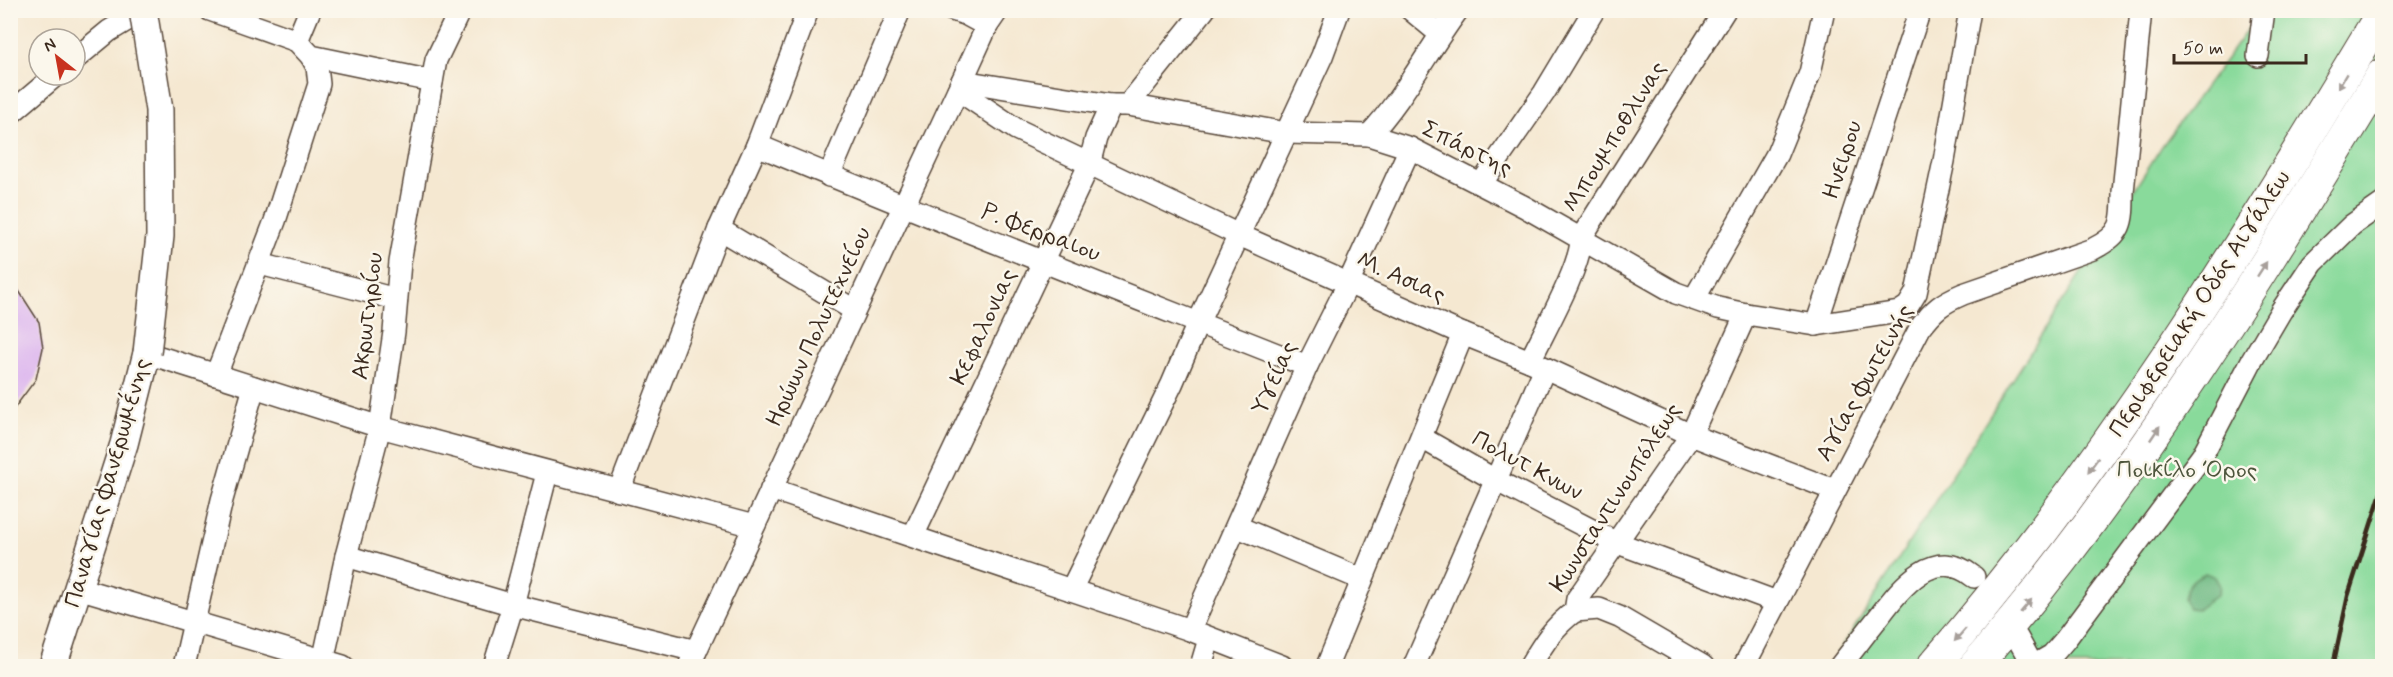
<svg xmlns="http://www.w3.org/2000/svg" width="2393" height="677" font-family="Mynerve,sans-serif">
	<rect width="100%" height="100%" fill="#fbf7ec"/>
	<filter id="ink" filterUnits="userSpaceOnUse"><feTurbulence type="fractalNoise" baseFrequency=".0167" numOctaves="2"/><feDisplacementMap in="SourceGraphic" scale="12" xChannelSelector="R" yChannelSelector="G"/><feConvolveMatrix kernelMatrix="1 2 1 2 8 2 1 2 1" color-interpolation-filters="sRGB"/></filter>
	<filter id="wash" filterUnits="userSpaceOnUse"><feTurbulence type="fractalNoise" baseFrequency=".008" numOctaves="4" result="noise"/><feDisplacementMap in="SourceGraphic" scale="24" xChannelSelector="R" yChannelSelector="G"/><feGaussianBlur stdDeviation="1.35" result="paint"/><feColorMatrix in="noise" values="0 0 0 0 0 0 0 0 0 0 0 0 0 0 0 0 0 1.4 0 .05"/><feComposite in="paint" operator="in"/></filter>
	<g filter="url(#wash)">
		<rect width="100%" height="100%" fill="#f5e8d1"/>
		<polygon fill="#89da9b" stroke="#62825c" stroke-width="1.5" points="2261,11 2382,11 2382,666 1830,666 2162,146"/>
		<path fill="#6eba83" stroke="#547250" stroke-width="1.5" d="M2205 573 2215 577 2220 586 2218 594 2198 609 2189 608 2184 599C2186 585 2192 579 2205 573Z"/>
		<g id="blocks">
			<polygon fill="#d9afef" points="10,277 39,322 43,348 36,379 10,414"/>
		</g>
	</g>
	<g filter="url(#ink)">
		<use href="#blocks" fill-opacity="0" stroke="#574639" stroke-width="1.5"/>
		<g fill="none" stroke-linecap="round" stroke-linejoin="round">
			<g stroke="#574639" stroke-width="24">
				<g id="minor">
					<polyline points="210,10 297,41 311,56 432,81"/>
					<polyline points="952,10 965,14 987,26"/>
					<polyline points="1411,10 1440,34"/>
					<polyline points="297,41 310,10"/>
					<polyline points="2258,56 2264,10"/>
					<polyline points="75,59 109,31 144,10"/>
					<polyline points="962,81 1111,105 1128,105 1286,133 1369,135 1410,148 1525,207 1676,293 1718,308 1746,314 1816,325 1899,312 1908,306 1916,293 1944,161 1970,10"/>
					<polyline points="958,90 1016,129 1239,235 1463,334 1530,361 1691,435 1834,490"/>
					<polyline points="1128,105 1204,10"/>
					<polyline points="10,114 56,75"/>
					<path d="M1369 135C1402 101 1428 50 1458 10"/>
					<path d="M757 145C939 222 1123 293 1307 366"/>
					<polyline points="829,176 900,10"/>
					<polyline points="1481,184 1544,93 1594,10"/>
					<polyline points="719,229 854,310"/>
					<polyline points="260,264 396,299"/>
					<polyline points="1694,299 1777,154 1810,73 1824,10"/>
					<polyline points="1816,325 1920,10"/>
					<polyline points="147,353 380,427 754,526"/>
					<path d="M1530 361C1543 333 1582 265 1581 238L1725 10"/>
					<polyline points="216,375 275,221 319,84 317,67 311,56"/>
					<polyline points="1422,438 1497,481 1615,542 1777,602"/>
					<polyline points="771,489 1190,630 1282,666"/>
					<polyline points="619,491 719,229 757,145 808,10"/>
					<polyline points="1238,527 1361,579"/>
					<polyline points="913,536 1089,165 1096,138 1111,105"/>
					<polyline points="346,556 513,605 696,651"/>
					<polyline points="78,588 343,666"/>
					<polyline points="1071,590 1172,384 1198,323 1322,56 1339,10"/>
					<polyline points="1575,611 1599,609 1619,617 1703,666"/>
					<polyline points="1190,630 1307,366 1349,282 1410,148"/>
					<polyline points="2017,637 2033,666 2052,655 2065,640 2202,456 2251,362 2281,311 2313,263 2352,225 2382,204"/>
					<polyline points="184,666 222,500 254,387"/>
					<polyline points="322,666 346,556 380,427 394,332 400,262 436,60 460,10"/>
					<polyline points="494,666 513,605 547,473"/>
					<polyline points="689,666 962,81 987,26 998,10"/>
					<polyline points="1201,666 1209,639"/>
					<polyline points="1327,666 1463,334"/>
					<polyline points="1414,666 1545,368"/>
					<path d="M1530 666C1543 644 1554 626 1575 611L1577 599 1691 435 1746 314"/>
					<path d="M1744 666 1920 328C1934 309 1942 303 1963 294L2093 249C2123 234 2123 223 2123 192L2141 10"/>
					<path d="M1840 666C1853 650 1865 634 1878 618 1901 588 1933 544 1974 577"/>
				</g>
			</g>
			<g stroke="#574639" stroke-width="30">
				<polyline id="major" points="53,666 124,444 147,353"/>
			</g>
			<g stroke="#574639" stroke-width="34">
				<g id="highway">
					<path d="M1933 666C2107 466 2246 240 2382 13"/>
					<path d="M1975 666C2132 485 2258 279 2382 75"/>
				</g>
			</g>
			<use href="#minor" stroke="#fff" stroke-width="21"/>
			<use href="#major" stroke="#fff" stroke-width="27"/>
			<use href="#highway" stroke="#fff" stroke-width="32"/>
			<polyline stroke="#3b2a1e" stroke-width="4.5" points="2333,666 2348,596 2382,490"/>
			<g stroke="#574639" stroke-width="30" stroke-linecap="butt">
				<polyline id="major-bridge" points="143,10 159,110 160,236 147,353"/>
			</g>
			<use href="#major-bridge" stroke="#fff" stroke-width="27"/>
		</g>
		<defs><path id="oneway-solid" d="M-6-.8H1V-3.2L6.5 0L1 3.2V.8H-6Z" transform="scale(1.5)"/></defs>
		<g fill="#a79f9a">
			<use href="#oneway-solid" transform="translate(2342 81) rotate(121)"/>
			<use href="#oneway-solid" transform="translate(2262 269) rotate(-57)"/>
			<use href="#oneway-solid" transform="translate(2155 433) rotate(-56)"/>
			<use href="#oneway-solid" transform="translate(2093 465) rotate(126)"/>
			<use href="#oneway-solid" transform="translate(2026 606) rotate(-50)"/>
			<use href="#oneway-solid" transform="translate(1960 635) rotate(131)"/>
		</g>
	</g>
	<g text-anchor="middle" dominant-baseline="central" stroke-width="5" stroke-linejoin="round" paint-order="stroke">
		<g font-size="24" fill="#3b2a1e" stroke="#fbf7ec">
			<text transform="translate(1615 137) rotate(-58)">Μπουμποθλινας</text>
			<text transform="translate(1467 149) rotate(26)">Σπάρτης</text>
			<text transform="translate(1843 160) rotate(-72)">Ηνειρου</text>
			<text transform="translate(1041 233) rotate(21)">Ρ. Φερραιου</text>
			<text transform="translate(1401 278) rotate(24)">Μ. Ασιας</text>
			<text transform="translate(2200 304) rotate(-57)">Περιφερειακή Οδός Αιγάλεω</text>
			<text transform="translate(368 316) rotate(-83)">Ακρωτηρίου</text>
			<text transform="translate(819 327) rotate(-65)">Ηρώων Πολυτεχνείου</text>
			<text transform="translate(984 327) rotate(-65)">Κεφαλονιας</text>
			<text transform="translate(1275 378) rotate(-66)">Υγείας</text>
			<text transform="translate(1865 383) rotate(-61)">Αγίας Φωτεινής</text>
			<text transform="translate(1527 466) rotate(28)">Πολυτ Κνων</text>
			<text transform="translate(108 483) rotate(-74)">Παναγίας Φανερωμένης</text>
			<text transform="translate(1616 498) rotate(-57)">Κωνσταντινουπόλεως</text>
		</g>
		<g font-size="24" fill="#4e563d" stroke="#fbf7ec">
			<text x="2187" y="470">Ποικίλο Όρος</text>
		</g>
	</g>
	<rect width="2393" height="677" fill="none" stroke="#fbf7ec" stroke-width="36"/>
	<g transform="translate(57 57) rotate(329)"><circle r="28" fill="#fbf7ec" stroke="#aea59a" stroke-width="1.5"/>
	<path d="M0-4.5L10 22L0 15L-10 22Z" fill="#c8321e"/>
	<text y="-9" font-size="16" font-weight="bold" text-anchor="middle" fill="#3b2a1e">N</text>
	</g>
	<path d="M2174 54v9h132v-9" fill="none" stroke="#3b2a1e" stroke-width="3"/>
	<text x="2183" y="54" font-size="18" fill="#3b2a1e" stroke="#fbf7ec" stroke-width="4.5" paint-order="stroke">50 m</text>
</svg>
